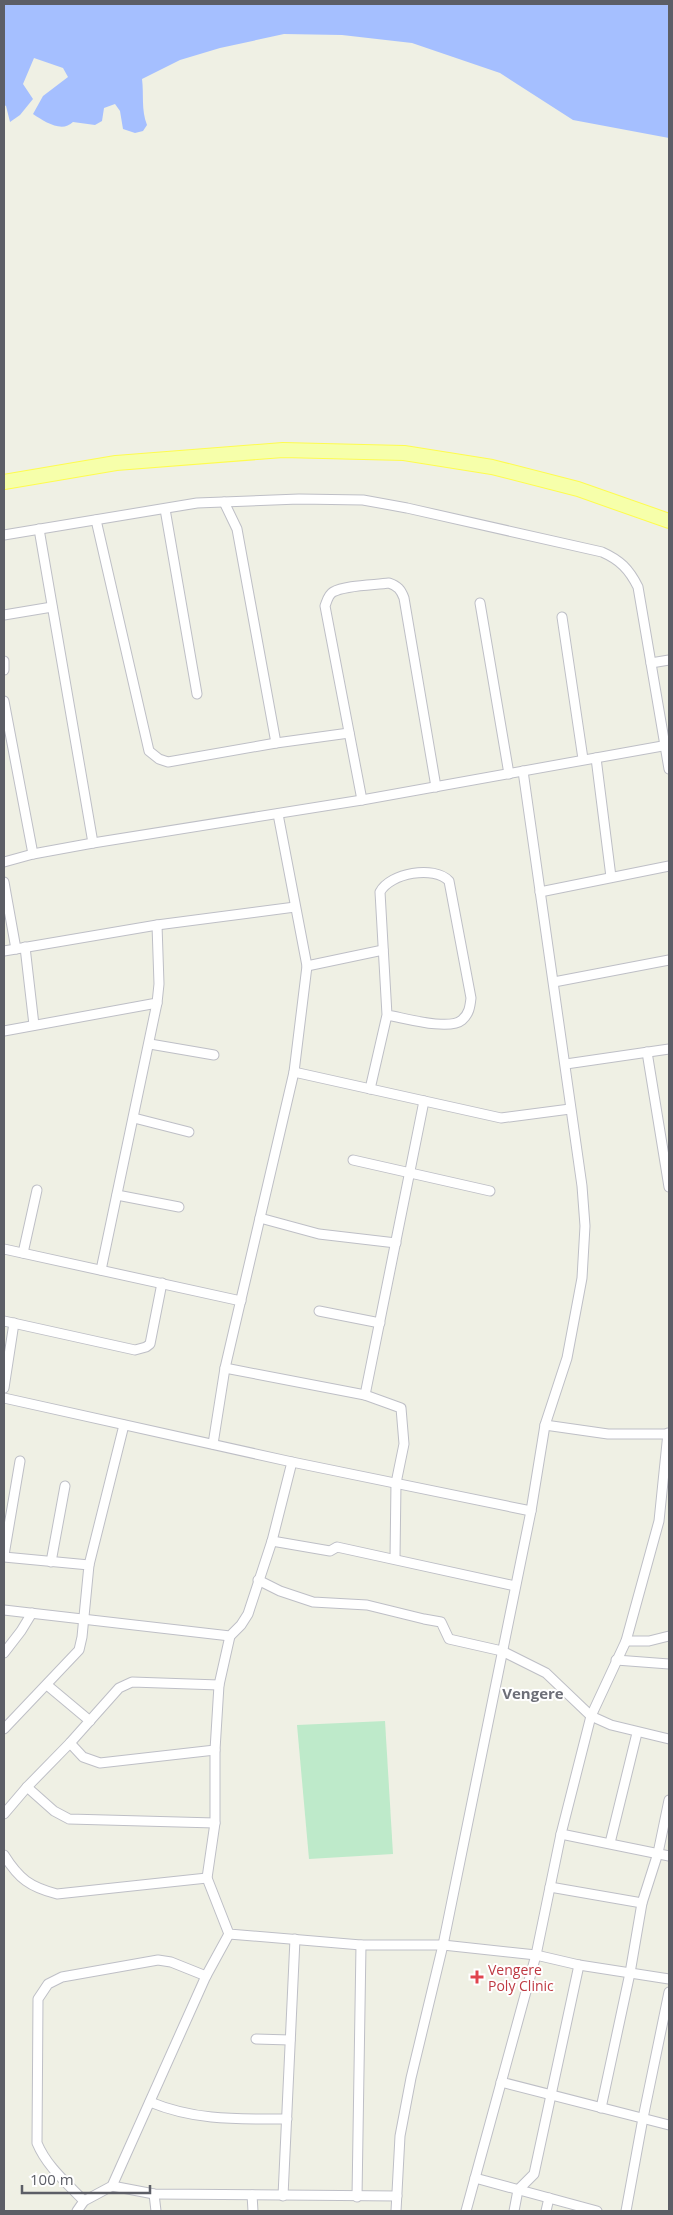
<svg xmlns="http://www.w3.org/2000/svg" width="673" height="2215" font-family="'Open Sans',sans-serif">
	<rect width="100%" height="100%" fill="#eff0e4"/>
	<polygon fill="#beeaca" points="385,1721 393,1854 309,1859 297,1725"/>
	<path fill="#a5bfff" d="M4 4H669V138L573 120 500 73 412 43 342 35 284 34 220 48 180 60 142 79C144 94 141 110 147 125L143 131 135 133 123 129 120 111 115 104 104 108 102 121 95 125 73 122C62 133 45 122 33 114L43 96 68 77 63 68 34 58 23 84 33 99 20 115 10 122 6 106 4 105Z"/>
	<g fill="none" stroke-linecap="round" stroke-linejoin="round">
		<g stroke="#bebfc6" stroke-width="11">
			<g id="street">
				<polyline points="224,502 237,529 276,743"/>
				<polyline points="165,509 197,694"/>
				<polyline points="96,520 149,751 159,759 168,762 276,743 349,733"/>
				<polyline points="39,529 93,843"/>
				<path d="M4 535 197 503 299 499 363 500 407 508 602 552C620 560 629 569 638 587L669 769"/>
				<polyline points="480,603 509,774"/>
				<polyline points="4,615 52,607"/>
				<polyline points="562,617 583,759"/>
				<polyline points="4,661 4,670"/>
				<polyline points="651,663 669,660"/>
				<polyline points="4,701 33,854"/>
				<polyline points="596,758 611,877"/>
				<path d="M362 800 325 606C327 601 328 595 333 592 345 585 375 585 389 583 398 586 401 590 404 598L436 787"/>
				<polyline points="4,862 33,854 93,843 362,800 668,745"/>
				<polyline points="4,882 16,949"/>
				<polyline points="540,892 669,866"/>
				<polyline points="25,947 34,1025"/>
				<polyline points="4,951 157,925 295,907"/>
				<polyline points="307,966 383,950"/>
				<polyline points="554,982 669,960"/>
				<polyline points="4,1031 157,1003 159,984 157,925"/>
				<polyline points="150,1044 214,1055"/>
				<polyline points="647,1052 669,1187"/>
				<polyline points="566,1064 669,1049"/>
				<polyline points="294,1072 501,1118 570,1109"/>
				<path d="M370 1089 387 1015 380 892C390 873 434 865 449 881L471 998C470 1007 469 1014 462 1020 449 1031 405 1018 387 1015"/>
				<polyline points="134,1118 189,1132"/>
				<polyline points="353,1160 490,1191"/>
				<polyline points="117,1195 179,1207"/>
				<polyline points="260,1218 319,1234 396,1243"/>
				<polyline points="4,1249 241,1301"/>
				<polyline points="23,1253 37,1190"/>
				<polyline points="101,1270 157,1003"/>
				<polyline points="319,1311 380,1323"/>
				<polyline points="4,1321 135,1350 146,1347 150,1344 162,1283"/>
				<polyline points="225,1368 365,1395 401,1408 404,1444 396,1483 395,1558"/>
				<polyline points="4,1388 14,1323"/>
				<polyline points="365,1395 424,1101"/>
				<polyline points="4,1398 292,1462 531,1511"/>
				<polyline points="545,1425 608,1434 669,1434"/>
				<polyline points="213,1444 225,1368 294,1072 307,966 278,814"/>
				<polyline points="272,1541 330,1551 337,1547 515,1586"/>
				<polyline points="4,1555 20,1461"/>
				<polyline points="4,1557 89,1565 82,1637 79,1650 4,1729"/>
				<polyline points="51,1562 65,1486"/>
				<polyline points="89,1565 124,1425"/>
				<polyline points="258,1580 280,1591 313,1602 367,1605 424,1619 441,1622 449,1639 502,1651 546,1673 591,1716 611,1725 669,1739"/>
				<polyline points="4,1610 230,1636 241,1625 248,1614 272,1541 292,1462"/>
				<polyline points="230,1636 219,1685 215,1750 215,1823 207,1878 229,1934 361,1945 443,1945 536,1955 579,1965 669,1979"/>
				<polyline points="626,1641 649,1641 669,1636"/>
				<polyline points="4,1653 21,1631 32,1613"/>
				<polyline points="616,1660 669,1664"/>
				<polyline points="47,1685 90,1721"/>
				<polyline points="70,1743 83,1757 100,1763 215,1750"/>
				<polyline points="27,1787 54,1811 69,1819 215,1823"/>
				<polyline points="4,1814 27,1787 70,1743 119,1688 132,1682 219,1685"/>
				<polyline points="561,1834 669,1856"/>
				<polyline points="610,1843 637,1733"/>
				<path d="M4 1855C19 1879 30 1887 57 1894L207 1878"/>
				<polyline points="550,1887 642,1903"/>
				<polyline points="256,2039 290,2040"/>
				<polyline points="501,2082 669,2125"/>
				<path d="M150 2102C196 2121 238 2119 287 2119"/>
				<polyline points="601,2108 630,1973 642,1903 658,1853 669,1800"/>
				<polyline points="475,2178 597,2211"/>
				<polyline points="112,2186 154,2194 397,2196"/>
				<polyline points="154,2194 156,2211"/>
				<polyline points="252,2195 253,2211"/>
				<polyline points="283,2196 295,1939"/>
				<polyline points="357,2197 361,1945"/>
				<path d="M84 2201C67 2183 47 2167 37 2143L38 1999 48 1984 62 1977 158 1960 171 1962 206 1976"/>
				<polyline points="77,2211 84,2201 112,2186 206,1976 229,1934"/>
				<polyline points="396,2211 400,2136 411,2078 443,1945 531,1511 545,1425 567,1358 582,1278 585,1226 582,1186 523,771"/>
				<polyline points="466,2211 536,1955 561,1834 591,1716 626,1641 659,1521 668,1433"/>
				<polyline points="514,2211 518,2190 534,2174 579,1965"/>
				<polyline points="546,2211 549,2198"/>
				<polyline points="626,2211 643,2118 669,1992"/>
			</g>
		</g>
		<g stroke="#fefc4f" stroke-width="16">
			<polyline id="primary" points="4,482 116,463 283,450 404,453 492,467 578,489 669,521"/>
		</g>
		<use href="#street" stroke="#fff" stroke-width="9"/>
		<use href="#primary" stroke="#f6ffaa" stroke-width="14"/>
	</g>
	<path fill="#e0444e" stroke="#fff" stroke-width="2" d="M474.5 1969.5h5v5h5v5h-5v5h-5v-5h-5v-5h5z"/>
	<g text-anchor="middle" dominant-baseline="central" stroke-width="4" stroke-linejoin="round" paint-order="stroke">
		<g font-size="14" fill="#be3a42" stroke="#fff" text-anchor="start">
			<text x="488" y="1969">Vengere<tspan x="488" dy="16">Poly Clinic</tspan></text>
		</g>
		<g font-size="15" font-weight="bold" fill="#6d6f78" stroke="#fff">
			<text x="533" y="1693">Vengere</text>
		</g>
	</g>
	<rect width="673" height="2215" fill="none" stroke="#5c5e66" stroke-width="10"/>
	<path d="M22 2185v8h128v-8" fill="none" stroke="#5c5e66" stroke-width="2.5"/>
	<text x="30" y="2185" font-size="15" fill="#5c5e66" stroke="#ffffff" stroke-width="4" paint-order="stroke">100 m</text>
</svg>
